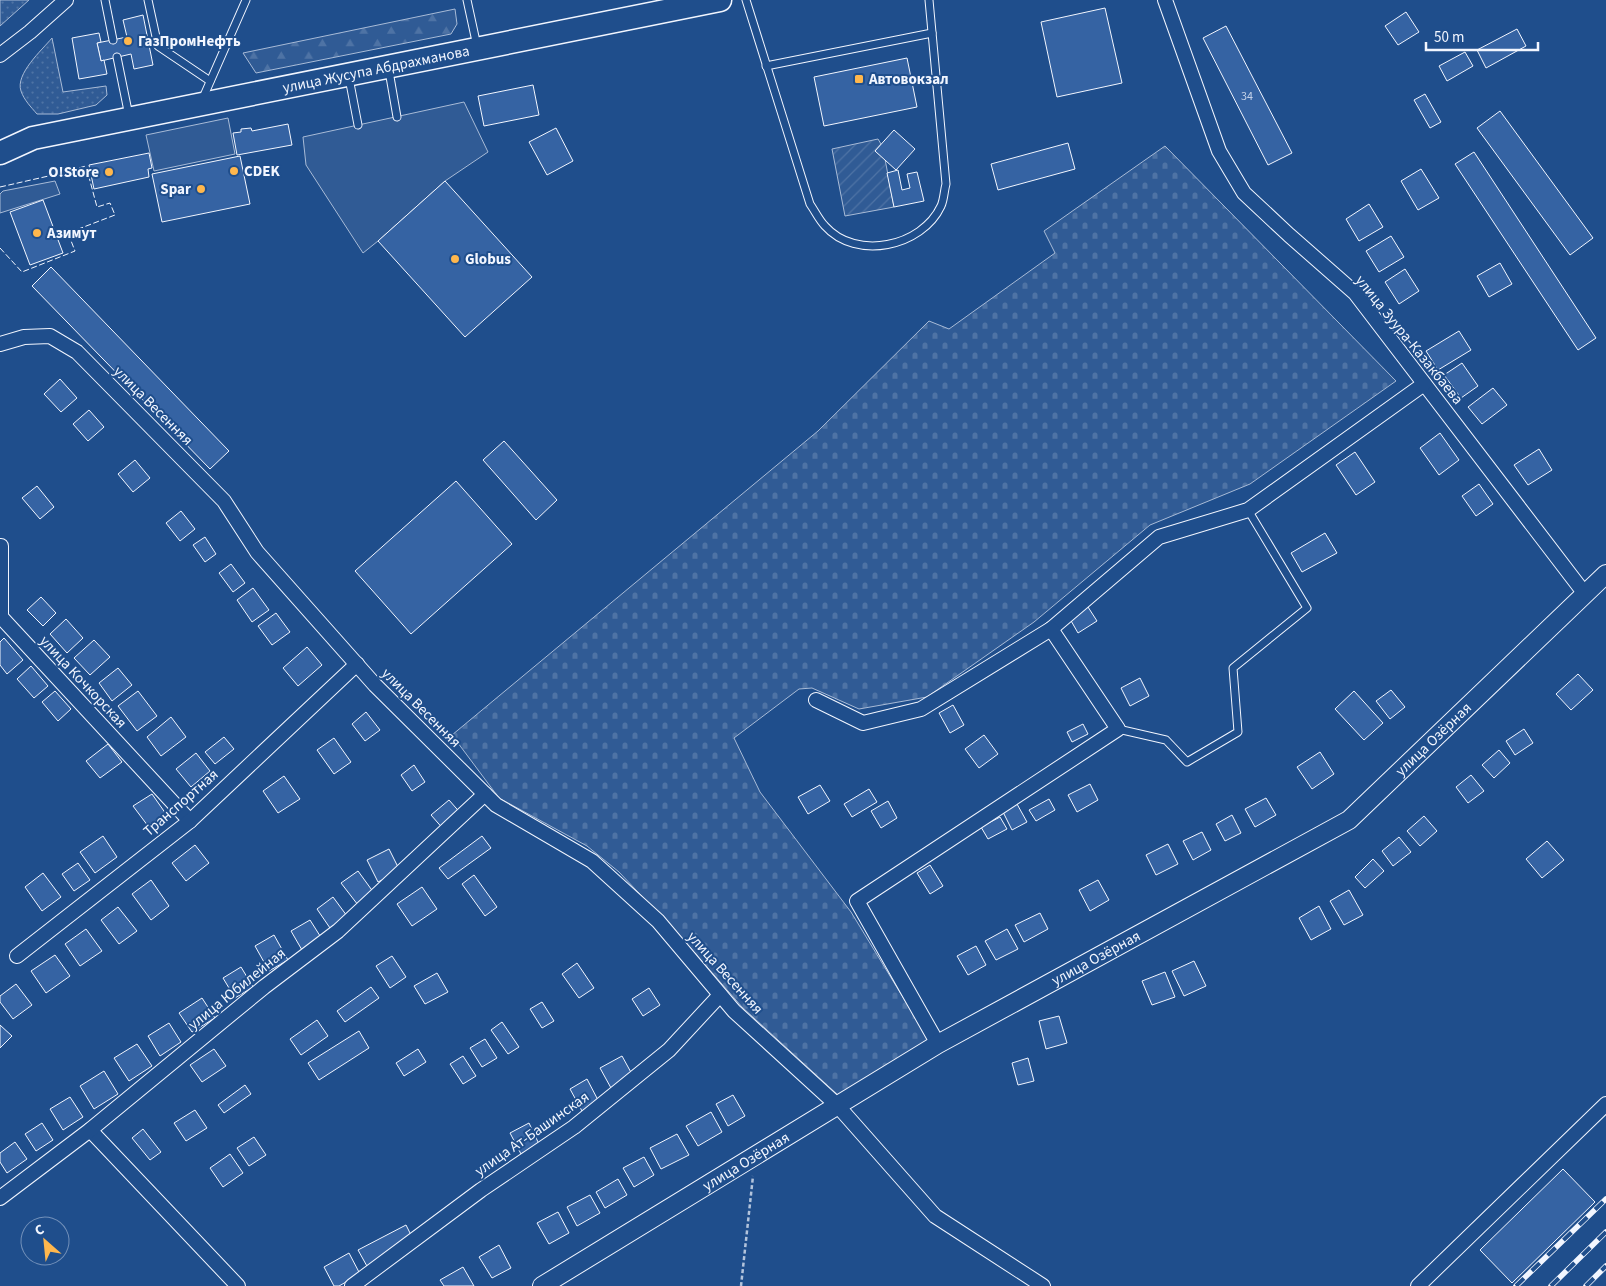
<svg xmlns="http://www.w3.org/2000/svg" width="1606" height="1286" font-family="'Source Sans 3',sans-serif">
	<defs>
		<pattern id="grass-dots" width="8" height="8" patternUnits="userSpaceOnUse" patternTransform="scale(1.25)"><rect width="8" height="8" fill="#305b95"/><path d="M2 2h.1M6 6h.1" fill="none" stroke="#4e73a5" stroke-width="1.8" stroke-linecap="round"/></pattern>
		<pattern id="forest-firs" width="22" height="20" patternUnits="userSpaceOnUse" patternTransform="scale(1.25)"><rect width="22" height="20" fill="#305b95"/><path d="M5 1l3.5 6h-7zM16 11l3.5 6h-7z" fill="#4e73a5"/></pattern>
		<pattern id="cemetery-stones" width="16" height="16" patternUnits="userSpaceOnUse" patternTransform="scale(1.25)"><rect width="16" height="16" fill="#305b95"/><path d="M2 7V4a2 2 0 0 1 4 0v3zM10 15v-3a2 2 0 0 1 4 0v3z" fill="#4e73a5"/></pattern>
		<pattern id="garden-furrows" width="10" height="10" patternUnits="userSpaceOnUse" patternTransform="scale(1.25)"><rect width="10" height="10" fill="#305b95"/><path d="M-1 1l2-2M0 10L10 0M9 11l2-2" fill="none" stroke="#4e73a5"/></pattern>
	</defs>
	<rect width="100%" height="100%" fill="#1f4e8c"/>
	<g fill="url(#grass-dots)" stroke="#a8bbd7">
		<polygon points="0,0 29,0 0,26"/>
		<path d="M52 38 63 92 106 86 107 95 96 105 58 114H37C31 107 24 100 21 91 15 74 42 50 52 38Z"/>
	</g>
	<polygon fill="url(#forest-firs)" stroke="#a8bbd7" points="455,9 457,24 451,34 256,73 243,53"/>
	<polygon fill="url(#cemetery-stones)" stroke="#a8bbd7" points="1165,146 1396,381 1250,484 1150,525 1034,622 927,697 859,709 812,688 799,689 734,738 760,792 851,912 929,1040 839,1096 742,1007 687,944 619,872 587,846 499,798 452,735 818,431 929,321 949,329 1055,253 1044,231"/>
	<polygon fill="url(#garden-furrows)" stroke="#a8bbd7" points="878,139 881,144 875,151 885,159 894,207 845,216 832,149"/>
	<g fill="#305b95" stroke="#a8bbd7">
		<polygon points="464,102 488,152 445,181 378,241 363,253 306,165 303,137"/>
		<polygon points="228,118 235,154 154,171 146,135"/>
		<polygon points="55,181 60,194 0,213 0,194 3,191"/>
	</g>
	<g fill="#3563a3" stroke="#f2f6ff">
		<polygon points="1105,8 1122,83 1057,97 1041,22"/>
		<polygon points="1406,12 1419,32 1398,45 1385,26"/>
		<polygon points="143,15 153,65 134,69 131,54 101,61 97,43 127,37 123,20"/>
		<polygon points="1226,26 1292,153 1268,165 1203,38"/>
		<polygon points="1517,29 1526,46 1486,68 1477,50"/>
		<polygon points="99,33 101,42 97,43 101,61 104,60 107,74 79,79 72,38"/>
		<polygon points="1465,52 1473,66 1447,81 1439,66"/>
		<polygon points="907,58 917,107 824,126 814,77"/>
		<polygon points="533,85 539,115 484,126 478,96"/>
		<polygon points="1425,94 1441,122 1430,128 1414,100"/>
		<polygon points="1500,111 1593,238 1570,255 1477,128"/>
		<polygon points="288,124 292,145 237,155 233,133 241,132 241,129 251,128 252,131"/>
		<polygon points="556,128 573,161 547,175 529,142"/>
		<polygon points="894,130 915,149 896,170 875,151"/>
		<polygon points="1068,143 1075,169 998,190 991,164"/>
		<polygon points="1474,152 1596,338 1578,350 1455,164"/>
		<polygon points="149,153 152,168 148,169 149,177 94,189 89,165"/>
		<polygon points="240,156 250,204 162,222 152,174"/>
		<polygon points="1421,169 1439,198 1418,210 1401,181"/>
		<polygon points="898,170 902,190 910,188 907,174 917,172 924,201 894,207 887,173"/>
		<polygon points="445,181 532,277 465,337 378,241"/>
		<polygon points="43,200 63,253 30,265 10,212"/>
		<polygon points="1369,204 1383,227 1359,241 1346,219"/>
		<polygon points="1391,236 1404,257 1379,272 1366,251"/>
		<polygon points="1500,263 1512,284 1489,297 1477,276"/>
		<polygon points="51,267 229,451 210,469 32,286"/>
		<polygon points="1405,269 1419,291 1399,304 1385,282"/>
		<polygon points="1459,331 1471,350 1438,370 1426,351"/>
		<polygon points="1462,363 1478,386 1461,398 1444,375"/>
		<polygon points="60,379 77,398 61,412 44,394"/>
		<polygon points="1493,388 1507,405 1482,424 1468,407"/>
		<polygon points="89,410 104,427 88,441 73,424"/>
		<polygon points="1440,433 1459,460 1439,475 1420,448"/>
		<polygon points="504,441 557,500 536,520 483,460"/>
		<polygon points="1539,449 1552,470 1528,485 1514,465"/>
		<polygon points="1355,452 1375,482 1356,495 1336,465"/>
		<polygon points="135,460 150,478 133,492 118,474"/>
		<polygon points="456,481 512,544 411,634 355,571"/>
		<polygon points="1479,484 1493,504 1476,516 1462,496"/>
		<polygon points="37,486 54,507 40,519 22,498"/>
		<polygon points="181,511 195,529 180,541 166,523"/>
		<polygon points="1325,533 1337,553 1302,572 1291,553"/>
		<polygon points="205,537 216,554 205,562 193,545"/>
		<polygon points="231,564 245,583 233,592 219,573"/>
		<polygon points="253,588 269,610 252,622 237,600"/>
		<polygon points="41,597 56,613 43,626 27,610"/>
		<polygon points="1088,607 1097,621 1078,633 1070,619"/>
		<polygon points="276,613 290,632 272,645 258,626"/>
		<polygon points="66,619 83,638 67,653 50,634"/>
		<polygon points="4,638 23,660 7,674 0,665 0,642"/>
		<polygon points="94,640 110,657 90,675 74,658"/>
		<polygon points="307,647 322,665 298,686 283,668"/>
		<polygon points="31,666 48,686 34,698 17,679"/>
		<polygon points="118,668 132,685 112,701 99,683"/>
		<polygon points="1578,674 1593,690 1571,710 1556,694"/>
		<polygon points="1140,678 1149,696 1130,706 1121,688"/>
		<polygon points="1391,690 1405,707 1390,719 1376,701"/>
		<polygon points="55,691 71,709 58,721 42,702"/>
		<polygon points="138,691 157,716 137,731 118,706"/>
		<polygon points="1354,691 1383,723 1364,740 1335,709"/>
		<polygon points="953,705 964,725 950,733 939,713"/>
		<polygon points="366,712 380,730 365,741 352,724"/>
		<polygon points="171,717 186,737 161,756 147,737"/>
		<polygon points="1083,724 1088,734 1072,742 1067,732"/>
		<polygon points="1524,729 1533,743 1515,755 1506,741"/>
		<polygon points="984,735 998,754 979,768 965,749"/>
		<polygon points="224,737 234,749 215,764 205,752"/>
		<polygon points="334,738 351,762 334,774 317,750"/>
		<polygon points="108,744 122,762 100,778 86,761"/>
		<polygon points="1499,750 1510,763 1494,778 1482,765"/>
		<polygon points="1320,752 1334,774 1312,789 1297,767"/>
		<polygon points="196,753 210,771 191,787 176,769"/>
		<polygon points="414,765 425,782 412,791 401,775"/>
		<polygon points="1471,775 1484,791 1468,803 1456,787"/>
		<polygon points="284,776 300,799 278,813 263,791"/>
		<polygon points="1090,784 1098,800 1077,812 1068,795"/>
		<polygon points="820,785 830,801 808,814 798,797"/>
		<polygon points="869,789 877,802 852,817 844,804"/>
		<polygon points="152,794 166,814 148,826 133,806"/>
		<polygon points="1266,798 1276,815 1255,827 1245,809"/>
		<polygon points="1049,799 1055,810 1036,821 1029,810"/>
		<polygon points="449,800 463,816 445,831 431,815"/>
		<polygon points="888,801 897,818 881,828 871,811"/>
		<polygon points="1017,804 1027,822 1012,830 1003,812"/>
		<polygon points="1232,815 1241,833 1225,841 1216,824"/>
		<polygon points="1424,816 1437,831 1420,846 1407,831"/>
		<polygon points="1000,817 1007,829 988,839 981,827"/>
		<polygon points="1202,832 1211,850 1193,860 1183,841"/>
		<polygon points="103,836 117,857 95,873 80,852"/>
		<polygon points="482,836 491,848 448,879 439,868"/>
		<polygon points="1399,837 1411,852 1393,866 1382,851"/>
		<polygon points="1547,841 1564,860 1542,878 1526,859"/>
		<polygon points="1168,844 1178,864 1156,875 1146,855"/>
		<polygon points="195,845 209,863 186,881 172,863"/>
		<polygon points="389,849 400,871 378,882 367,860"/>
		<polygon points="1373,859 1384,871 1365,888 1355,877"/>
		<polygon points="78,863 90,880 74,891 62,874"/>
		<polygon points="930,865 943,886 930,894 917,873"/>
		<polygon points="358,871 374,893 358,905 341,883"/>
		<polygon points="43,873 61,897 42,911 25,887"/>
		<polygon points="474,875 497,907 485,916 462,884"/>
		<polygon points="151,880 169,906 151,920 132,894"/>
		<polygon points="1098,880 1109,900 1090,911 1079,890"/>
		<polygon points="422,887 437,909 412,926 397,904"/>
		<polygon points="1349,890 1363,915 1344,925 1330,901"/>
		<polygon points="333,897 347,916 330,928 317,909"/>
		<polygon points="1319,906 1331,929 1311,940 1299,918"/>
		<polygon points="118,907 137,931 119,944 101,920"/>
		<polygon points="1040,913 1048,929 1024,942 1015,925"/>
		<polygon points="310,920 322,939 302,950 291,931"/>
		<polygon points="86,929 102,951 80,966 65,944"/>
		<polygon points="1007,929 1018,949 996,960 985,941"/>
		<polygon points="274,935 288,960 269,971 255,946"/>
		<polygon points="976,946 986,965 968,975 957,956"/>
		<polygon points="55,955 70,976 46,993 31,971"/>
		<polygon points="392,956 406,977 390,988 376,966"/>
		<polygon points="1194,961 1206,986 1184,996 1172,971"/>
		<polygon points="577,963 594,988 579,998 562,974"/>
		<polygon points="241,967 253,987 235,998 223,978"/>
		<polygon points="1165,972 1175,997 1152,1005 1142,981"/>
		<polygon points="437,973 448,992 425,1004 414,986"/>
		<polygon points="16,984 32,1005 13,1019 0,1002 0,996"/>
		<polygon points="371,987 379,998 345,1022 337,1011"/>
		<polygon points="649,988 660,1005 643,1016 632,999"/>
		<polygon points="202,998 215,1018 192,1032 179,1013"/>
		<polygon points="542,1002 554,1021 542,1028 530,1009"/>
		<polygon points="1059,1016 1067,1043 1046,1049 1039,1021"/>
		<polygon points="317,1020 328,1036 301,1055 290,1039"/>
		<polygon points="502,1022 519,1047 508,1054 491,1030"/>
		<polygon points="169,1023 181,1042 160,1056 148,1036"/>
		<polygon points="0,1025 12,1036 0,1048"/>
		<polygon points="359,1031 369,1048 319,1080 308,1063"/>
		<polygon points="485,1039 497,1058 482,1067 470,1048"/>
		<polygon points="137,1044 152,1066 129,1081 114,1058"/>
		<polygon points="214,1049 226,1066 202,1082 190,1065"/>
		<polygon points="418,1049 426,1062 404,1076 396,1063"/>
		<polygon points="463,1056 476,1076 463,1084 450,1064"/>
		<polygon points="622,1056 633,1076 611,1088 600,1068"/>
		<polygon points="1028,1058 1034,1081 1018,1085 1012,1063"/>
		<polygon points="104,1071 118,1094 94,1109 80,1086"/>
		<polygon points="587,1079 599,1102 582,1111 570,1089"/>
		<polygon points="245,1085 251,1094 224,1113 218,1105"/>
		<polygon points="733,1095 745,1116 728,1126 716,1104"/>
		<polygon points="70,1097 83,1117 63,1130 50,1109"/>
		<polygon points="195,1110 207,1128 186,1141 174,1123"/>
		<polygon points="711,1112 722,1132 698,1146 686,1126"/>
		<polygon points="42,1123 53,1140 36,1151 25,1134"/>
		<polygon points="529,1123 539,1144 521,1154 510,1133"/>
		<polygon points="143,1129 161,1152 150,1160 132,1138"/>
		<polygon points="677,1134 689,1155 661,1169 650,1148"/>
		<polygon points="254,1137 266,1155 249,1166 237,1148"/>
		<polygon points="15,1142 27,1159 7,1173 0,1162 0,1153"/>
		<polygon points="230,1154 243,1173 223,1187 210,1168"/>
		<polygon points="644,1157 654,1175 634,1187 623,1168"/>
		<polygon points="1563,1169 1595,1202 1512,1283 1480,1250"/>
		<polygon points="618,1179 627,1195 605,1208 596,1192"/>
		<polygon points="590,1195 600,1213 577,1226 567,1207"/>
		<polygon points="558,1212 569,1233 549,1244 537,1223"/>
		<polygon points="406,1225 415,1243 368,1268 358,1250"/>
		<polygon points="499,1245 511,1268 492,1278 479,1257"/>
		<polygon points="349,1253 360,1274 339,1286 334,1286 324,1267"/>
		<polygon points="463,1267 474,1286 444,1286 440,1280"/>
	</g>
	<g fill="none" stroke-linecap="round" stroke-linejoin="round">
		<g stroke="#f2f6ff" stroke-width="9">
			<g id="service">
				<polyline points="105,0 113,40"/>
				<polyline points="148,0 158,46 210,81"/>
				<polyline points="467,0 477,46"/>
				<path d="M746 0 810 204C815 211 819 220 825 226 856 261 922 247 941 206 944 200 944 191 946 184L929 0"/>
				<polyline points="117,57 129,116"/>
				<polyline points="766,66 932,33"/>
				<polyline points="389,71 397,117"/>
				<polyline points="349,78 358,125"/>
				<polyline points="202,100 246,0"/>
				<polyline points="1118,729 1166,740 1187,762 1238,732 1233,668 1307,608 1248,510"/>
			</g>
		</g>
		<g stroke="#f2f6ff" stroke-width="16">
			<g id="minor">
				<polyline points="1165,0 1219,151 1244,193 1289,235 1355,293 1585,594"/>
				<polyline points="0,55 30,32 66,0"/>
				<polyline points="0,344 24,337 50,336 77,352 224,501 257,552 375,685 496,805 592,861 658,921 734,1011 837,1105 935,1216 1043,1286"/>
				<polyline points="1,546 1,617 190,821"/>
				<polyline points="816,700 863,723 921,709 1051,629 1159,537 1248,510 1424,384"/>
				<polyline points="17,956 190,821 357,664"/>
				<polyline points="938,1044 857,901 1118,729 1051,629"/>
				<polyline points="90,1130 238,1286"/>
				<polyline points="0,1198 90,1130 264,987 338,931 485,794"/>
				<polyline points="352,1286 481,1190 574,1127 669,1050 720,995"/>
				<polyline points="1418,1286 1606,1104"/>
			</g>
		</g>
		<g stroke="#f2f6ff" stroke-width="20">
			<g id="tertiary">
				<path id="s1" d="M542 1286 938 1044 1349 820 1606 574"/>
			</g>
		</g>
		<g stroke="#f2f6ff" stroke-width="25">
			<g id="trunk">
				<path id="s2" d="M0 153 33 138 720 0"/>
			</g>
		</g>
		<polyline stroke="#b3c4dc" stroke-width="2.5" stroke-dasharray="4 2.5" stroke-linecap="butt" points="741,1286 753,1176"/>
		<use href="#service" stroke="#1f4e8c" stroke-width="7"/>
		<use href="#minor" stroke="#1f4e8c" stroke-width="14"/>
		<use href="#tertiary" stroke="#1f4e8c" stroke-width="18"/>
		<use href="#trunk" stroke="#1f4e8c" stroke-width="22"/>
		<g stroke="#f2f6ff" stroke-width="5.5">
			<g id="rail">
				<polyline points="1516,1286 1606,1199"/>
				<polyline points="1551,1286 1606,1232"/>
				<polyline points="1586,1286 1606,1266"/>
			</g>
		</g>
		<use href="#rail" stroke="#1f4e8c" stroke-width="4" stroke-dasharray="11" stroke-linecap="butt"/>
		<g stroke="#f2f6ff" stroke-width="1" stroke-dasharray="6 2.5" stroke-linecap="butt">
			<polyline points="0,187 53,175"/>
			<polyline points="0,248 22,272 75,251 68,233 115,215 110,203 97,207 86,166 71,170"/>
		</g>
	</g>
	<g fill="#ffb74d" stroke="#1f4e8c" stroke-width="2">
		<circle cx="128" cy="41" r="5"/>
		<rect x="854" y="74" width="10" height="10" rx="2.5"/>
		<circle cx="234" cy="171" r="5"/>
		<circle cx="109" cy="172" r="5"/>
		<circle cx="201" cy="189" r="5"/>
		<circle cx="37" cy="233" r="5"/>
		<circle cx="455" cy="259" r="5"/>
	</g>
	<g text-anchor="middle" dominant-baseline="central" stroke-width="4" stroke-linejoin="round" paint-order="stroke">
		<g font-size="12" fill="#c3d1e8">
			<text x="1247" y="96">34</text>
		</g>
		<g font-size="15" font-weight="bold" fill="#f2f6ff" stroke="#1f4e8c" text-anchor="start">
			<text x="138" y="41">ГазПромНефть</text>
			<text x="869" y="79">Автовокзал</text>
			<text x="244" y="171">CDEK</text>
			<text x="99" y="172" text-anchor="end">O!Store</text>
			<text x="191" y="189" text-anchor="end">Spar</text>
			<text x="47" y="233">Азимут</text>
			<text x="465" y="259">Globus</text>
		</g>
		<g font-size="15" fill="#f2f6ff" stroke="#1f4e8c">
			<text stroke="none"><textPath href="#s2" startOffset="386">улица Жусупа Абдрахманова</textPath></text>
			<text transform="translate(1409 340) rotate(51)">улица Зуура-Казакбаева</text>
			<text transform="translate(153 406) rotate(45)">улица Весенняя</text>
			<text transform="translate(83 682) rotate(47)">улица Кочкорская</text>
			<text transform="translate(421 708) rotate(45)">улица Весенняя</text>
			<text stroke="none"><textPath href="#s1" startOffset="1049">улица Озёрная</textPath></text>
			<text transform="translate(181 803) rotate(-41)">Транспортная</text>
			<text stroke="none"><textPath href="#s1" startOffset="644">улица Озёрная</textPath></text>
			<text transform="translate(725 973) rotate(48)">улица Весенняя</text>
			<text transform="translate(237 989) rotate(-39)">улица Юбилейная</text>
			<text transform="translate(532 1134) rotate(-35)">улица Ат-Башинская</text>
			<text stroke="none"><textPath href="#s1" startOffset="239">улица Озёрная</textPath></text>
		</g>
	</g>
	<g transform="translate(45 1241) rotate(333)"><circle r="24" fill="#1f4e8c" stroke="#7391ba"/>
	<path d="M0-4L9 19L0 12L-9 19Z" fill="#ffb74d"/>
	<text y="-8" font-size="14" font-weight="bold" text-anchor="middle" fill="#f2f6ff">С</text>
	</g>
	<path d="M1426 42v8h112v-8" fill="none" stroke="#f2f6ff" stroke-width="2.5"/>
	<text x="1434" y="42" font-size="15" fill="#f2f6ff" stroke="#1f4e8c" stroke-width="4" paint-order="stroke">50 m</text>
</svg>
